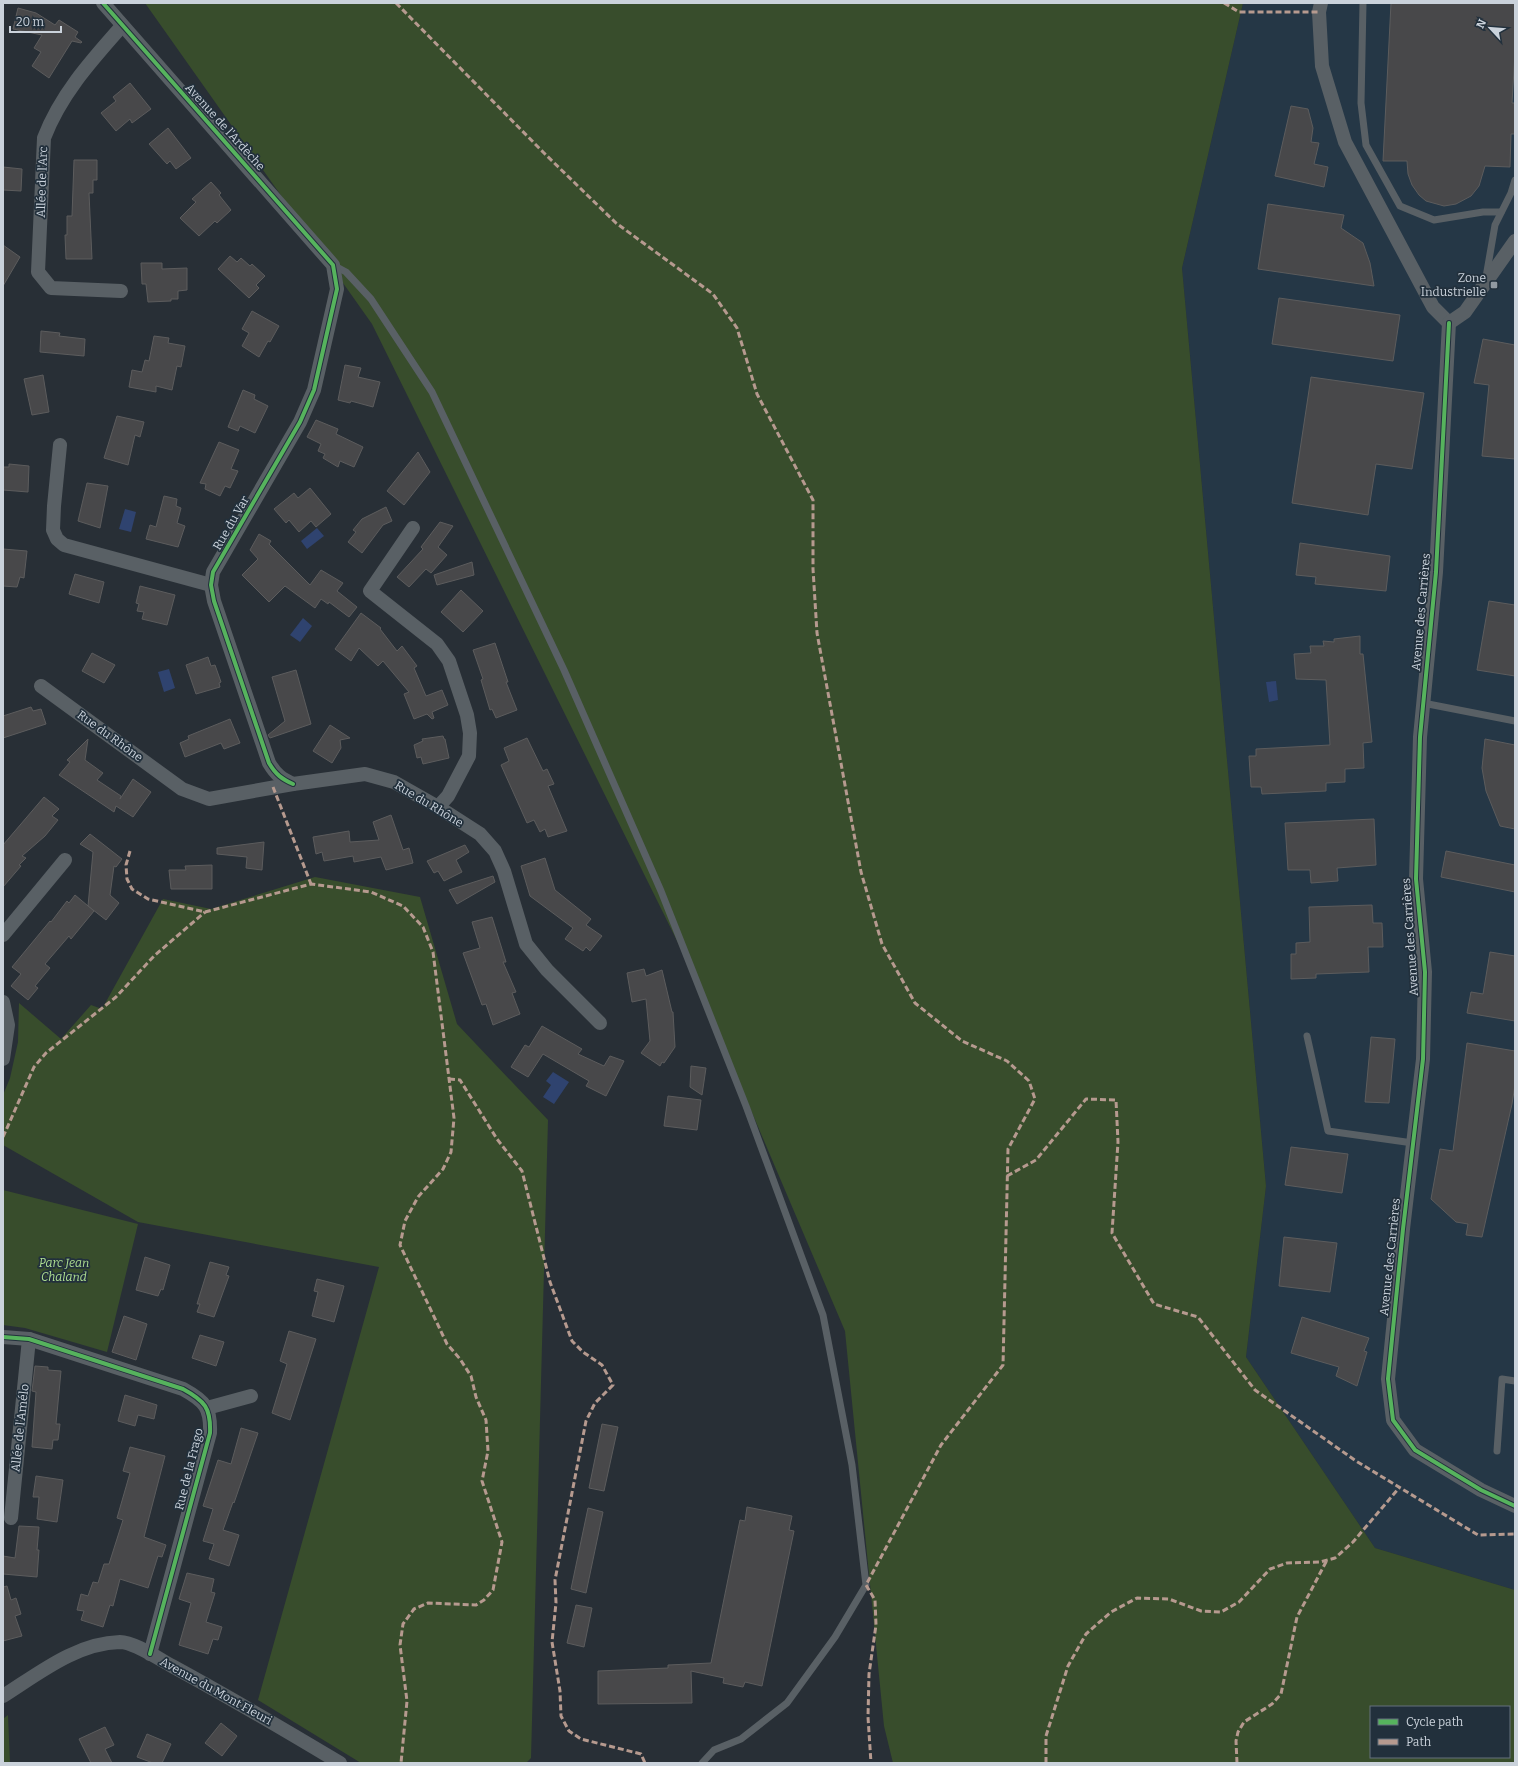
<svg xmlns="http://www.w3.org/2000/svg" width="1518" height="1766" font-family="Bitter,serif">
	<rect width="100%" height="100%" fill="#282f36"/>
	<polygon fill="#253746" points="1243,3 1515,3 1515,1590 1375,1548 1246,1357 1266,1186 1182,268"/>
	<g fill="#384d2c" fill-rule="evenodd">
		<path d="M145 3H1243L1182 268 1266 1186 1246 1357 1375 1548 1515 1590V1763H893L884 1726 845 1331 690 967 372 324ZM1371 1707H1509V1757H1371Z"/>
		<polygon points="315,877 420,897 457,1024 548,1120 531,1758 526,1763 361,1763 258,1700 379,1267 138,1222 3,1145 3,1095 10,1078 18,1042 19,1003 61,1039 91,1005 102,1009 163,899 211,909"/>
		<polygon points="3,1190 138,1224 107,1352 25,1328 3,1325"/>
		<polygon points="8,1715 10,1763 3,1763 3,1719"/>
	</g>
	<g fill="#2f436f">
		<polygon points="125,509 136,512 131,532 119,529"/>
		<polygon points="317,528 324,536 307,549 301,541"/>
		<polygon points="303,618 312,626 300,642 290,635"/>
		<polygon points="169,669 175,688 164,692 158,672"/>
		<polygon points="1276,681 1278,700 1269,702 1266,682"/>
		<polygon points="553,1072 569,1082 554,1104 543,1097 551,1085 546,1081"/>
	</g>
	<g fill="#48484a" stroke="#5c5c5d">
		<polygon points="1391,3 1515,3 1515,53 1512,103 1515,103 1515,134 1511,134 1510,167 1485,166 1479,186 1471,196 1456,204 1444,206 1426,201 1419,195 1412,185 1408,174 1407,161 1383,161"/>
		<polygon points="18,8 36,13 55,25 59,20 78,32 75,37 82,42 81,43 72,41 49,78 32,66 41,52 34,48 42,35 13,29"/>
		<polygon points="130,83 151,109 132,123 130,119 116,131 101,113 116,101 113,97"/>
		<polygon points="1291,106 1308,109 1313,128 1311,142 1319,143 1314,164 1328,167 1324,187 1275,176"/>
		<polygon points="168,128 191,158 176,169 170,161 167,164 149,144"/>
		<polygon points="74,160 97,160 97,180 93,180 93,193 89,193 92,259 66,259 65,235 67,235 67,216 72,216"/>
		<polygon points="3,167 22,169 21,191 3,190"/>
		<polygon points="211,182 221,193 219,195 231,210 217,223 215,221 199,236 180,218 196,202 192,199"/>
		<polygon points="1268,204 1344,215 1341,228 1363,243 1370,263 1374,286 1258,269"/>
		<polygon points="3,245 20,257 3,286"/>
		<polygon points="230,256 237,262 241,258 250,266 252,264 265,276 256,285 259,288 249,298 218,269"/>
		<polygon points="141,263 162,263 162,269 187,268 187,290 178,291 178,299 171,299 171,301 148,302 146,284 142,284"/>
		<polygon points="1279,298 1400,315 1393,361 1272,344"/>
		<polygon points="252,311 279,326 270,342 268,341 259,357 242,346 249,333 242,329"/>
		<polygon points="41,331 60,333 59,336 85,339 84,356 40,352"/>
		<polygon points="154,336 169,338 168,343 185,346 181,367 177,366 172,390 156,386 156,392 129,387 132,370 142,372 145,360 149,361"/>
		<polygon points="1483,339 1515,345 1515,459 1482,456 1489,385 1474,383"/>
		<polygon points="345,365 361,368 358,377 380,382 373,407 351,401 350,403 338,400"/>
		<polygon points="43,375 49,412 32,415 24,379"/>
		<polygon points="1311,377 1424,393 1412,469 1376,464 1368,515 1292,503"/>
		<polygon points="243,390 255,395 254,399 268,406 255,433 240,426 238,431 228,427"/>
		<polygon points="117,416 144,422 140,437 135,435 128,465 104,458"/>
		<polygon points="316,420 338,429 336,434 363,447 354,467 340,461 338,467 323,458 325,454 318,451 321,444 307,437"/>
		<polygon points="219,442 239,450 231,469 238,471 230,488 225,486 220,496 205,489 206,484 200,483"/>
		<polygon points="418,452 430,472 404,505 387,491"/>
		<polygon points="9,464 29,466 28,492 3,490 3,467 9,467"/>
		<polygon points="87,483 108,486 100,528 78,521"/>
		<polygon points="310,488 331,514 316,527 311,521 299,532 289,520 286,523 274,509 294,493 298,498"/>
		<polygon points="164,496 177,499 176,506 181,508 177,523 185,526 178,547 146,539 150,525 156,527"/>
		<polygon points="386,507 392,521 383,525 362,553 348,542 356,532 353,530 362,519"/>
		<polygon points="440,522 453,526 438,547 447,555 431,573 426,569 409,587 397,577 423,549 421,547"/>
		<polygon points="259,534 271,541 269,544 310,585 321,570 343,583 337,591 357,607 349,617 329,602 328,604 321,599 315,608 285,586 269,602 242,575 258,559 250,550"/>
		<polygon points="1300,543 1390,556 1386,591 1315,584 1316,577 1296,575"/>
		<polygon points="3,549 27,551 24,578 20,577 17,587 3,586"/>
		<polygon points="472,562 474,575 437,585 434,575"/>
		<polygon points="75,574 104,582 99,603 69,594"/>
		<polygon points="140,586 175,595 167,625 142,619 144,612 137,611 139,604 136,603"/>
		<polygon points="461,590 483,611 463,632 441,612"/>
		<polygon points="1489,601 1515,605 1515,676 1477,670"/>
		<polygon points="361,613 381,628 380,629 397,651 402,646 417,666 414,668 426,696 442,690 448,705 432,712 434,718 432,719 427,714 414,719 404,694 409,692 383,661 378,666 359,648 351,661 335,649"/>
		<polygon points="1360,636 1360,654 1363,654 1372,742 1363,743 1364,768 1345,769 1345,782 1326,783 1326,791 1262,794 1261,787 1251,787 1249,756 1256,756 1256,749 1330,745 1326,680 1296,679 1294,654 1311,653 1310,646 1324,646 1323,641 1334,642 1334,639"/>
		<polygon points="495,643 508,682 506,682 517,710 496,718 492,709 490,710 481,680 483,679 473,650"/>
		<polygon points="92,653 115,665 104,683 82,671"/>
		<polygon points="208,657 211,666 215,665 221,682 219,683 220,687 196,694 186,665"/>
		<polygon points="296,670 311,724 270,738 268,735 285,721 272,677"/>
		<polygon points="31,707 33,711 41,709 46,724 3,738 3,716"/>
		<polygon points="230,719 240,743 224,749 221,743 185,757 180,743 189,739 188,736"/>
		<polygon points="330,725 350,738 340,740 341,748 332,763 313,751"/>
		<polygon points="443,736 444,739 445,739 449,758 423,764 421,757 417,758 414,745 423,741 422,739"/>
		<polygon points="527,738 543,771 547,769 554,784 548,786 567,831 548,837 545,829 540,832 534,820 527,823 501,765 509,761 504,748"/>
		<polygon points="88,739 85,760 103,773 97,780 121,796 120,799 133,779 151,792 133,817 116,806 114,812 59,775 70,762 67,760"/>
		<polygon points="1485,739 1515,745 1515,829 1500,826 1486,791 1482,768"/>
		<polygon points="44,797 59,809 52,816 58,820 45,836 22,856 26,858 19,865 21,866 3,887 3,845"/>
		<polygon points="391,815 403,850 409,848 413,863 386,870 381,857 354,862 353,856 324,861 322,852 316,854 313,837 349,831 350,842 379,840 373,822"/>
		<polygon points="1374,819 1376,865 1337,868 1338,881 1311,883 1310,870 1288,870 1285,823"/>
		<polygon points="90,834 122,859 116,867 114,866 110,895 119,903 106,920 88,906 93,852 80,844"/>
		<polygon points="264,842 262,870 246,868 247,857 217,854 217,848"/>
		<polygon points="465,845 469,852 456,860 462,872 444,881 438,871 434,873 427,861"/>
		<polygon points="1446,851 1515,865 1515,892 1441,877"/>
		<polygon points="545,858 555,890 591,919 586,925 602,936 590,951 586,947 583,951 565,939 573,928 530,896 521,866"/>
		<polygon points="212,865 212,889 171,889 169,870 186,870 185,866"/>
		<polygon points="493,876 495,882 457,904 449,890"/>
		<polygon points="75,895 94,911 71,939 69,936 45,964 50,968 35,986 38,988 28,1000 11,986 21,974 12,967 50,921 51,922 67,901 69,903"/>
		<polygon points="1372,905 1373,923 1382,923 1383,947 1368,947 1369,972 1316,974 1316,978 1291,979 1291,954 1296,954 1296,943 1310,942 1309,907"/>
		<polygon points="492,917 506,962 503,962 516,992 512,993 520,1014 493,1025 486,1004 482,1005 463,953 480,948 472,922"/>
		<polygon points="1490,952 1515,956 1515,1021 1467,1013 1471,992 1483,994"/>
		<polygon points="644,969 646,976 662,970 672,1012 673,1012 675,1047 664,1063 662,1062 660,1066 641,1053 650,1041 646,999 632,1002 627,973"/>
		<polygon points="542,1026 582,1049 578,1054 604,1066 610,1056 624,1061 606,1096 586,1086 589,1081 543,1054 528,1077 511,1067 525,1045 529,1047"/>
		<polygon points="1371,1037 1395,1039 1389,1103 1365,1102"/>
		<polygon points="1467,1043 1515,1051 1515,1085 1512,1104 1482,1237 1466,1235 1468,1224 1456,1222 1431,1199 1440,1149 1453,1151"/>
		<polygon points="691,1066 706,1068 702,1095 690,1087"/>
		<polygon points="668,1096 701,1100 697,1130 664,1126"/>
		<polygon points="1291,1147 1348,1154 1342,1193 1285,1185"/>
		<polygon points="1284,1237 1337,1243 1330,1292 1279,1286"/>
		<polygon points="145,1257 170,1265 163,1290 161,1289 158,1296 136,1290"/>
		<polygon points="210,1262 229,1267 226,1275 229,1276 214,1317 197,1312 200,1304 197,1304"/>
		<polygon points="317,1279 344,1286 334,1322 312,1316 318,1292 314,1291"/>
		<polygon points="124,1316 147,1324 136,1360 112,1352"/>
		<polygon points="1302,1317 1369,1338 1364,1351 1367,1352 1357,1386 1336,1376 1339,1367 1291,1353"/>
		<polygon points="289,1331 316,1339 290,1420 272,1413 287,1364 280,1361"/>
		<polygon points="200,1335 224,1342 216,1366 192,1358"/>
		<polygon points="35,1366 48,1367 48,1370 61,1371 56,1424 60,1424 58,1440 53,1440 52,1449 32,1447 36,1392 32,1391"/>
		<polygon points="125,1395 157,1405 154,1419 138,1415 135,1426 118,1421"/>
		<polygon points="602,1424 618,1427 604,1491 589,1488"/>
		<polygon points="241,1428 258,1433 234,1503 233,1502 223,1530 239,1535 229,1566 209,1559 214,1544 203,1541 213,1509 203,1506 218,1460 231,1464"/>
		<polygon points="130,1447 165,1456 144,1537 166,1545 162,1557 158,1556 148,1588 120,1579 113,1606 110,1605 103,1627 81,1620 84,1611 77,1610 81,1594 88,1596 93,1582 98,1583 104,1564 109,1564 123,1520 117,1518 130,1473 123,1471"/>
		<polygon points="36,1476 63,1480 57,1522 37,1519 39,1497 33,1497"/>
		<polygon points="747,1507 792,1516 789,1530 794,1531 762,1686 745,1682 743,1687 723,1683 724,1678 691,1671 692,1703 598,1704 598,1671 668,1668 668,1665 711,1663 740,1520 745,1521"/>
		<polygon points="588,1508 603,1512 586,1593 571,1589"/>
		<polygon points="19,1526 39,1527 37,1550 39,1550 37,1577 3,1574 3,1556 15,1558"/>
		<polygon points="187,1573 214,1579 211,1592 215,1593 206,1622 222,1627 218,1640 213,1639 208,1654 179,1645 191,1603 179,1599"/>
		<polygon points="7,1586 11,1600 16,1598 21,1614 15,1616 22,1636 3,1641 3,1587"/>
		<polygon points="576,1605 592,1608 584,1647 567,1643"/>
		<polygon points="221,1723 237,1736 222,1756 205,1743"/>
		<polygon points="105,1727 114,1745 105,1749 112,1763 91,1763 79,1739"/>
		<polygon points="147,1734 171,1744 162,1763 153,1763 137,1757"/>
	</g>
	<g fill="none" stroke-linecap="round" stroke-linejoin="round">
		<g stroke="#596065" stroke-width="7">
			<polyline points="1363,3 1361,103 1366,145 1400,206 1434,220 1483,212 1501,212"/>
			<polyline points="333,265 346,272 371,299 432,392 564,670 661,891 746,1106 823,1315 852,1465 866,1585 835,1637 787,1703 741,1739 714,1750 702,1763"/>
			<polyline points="1486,277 1495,225 1511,193 1515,180"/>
			<polyline points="1423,703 1515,721"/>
			<polyline points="1307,1036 1328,1131 1413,1143"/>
			<polyline points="1497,1451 1502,1379 1515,1381"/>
		</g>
		<g stroke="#596065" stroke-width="14">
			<path d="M103 3 333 265 337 289 314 390 300 422 213 572 211 585 214 601 269 763C276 775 282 779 293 784"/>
			<polyline points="1321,3 1319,12 1322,66 1345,142 1433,307 1449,323"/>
			<path d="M121 291 51 288 38 272 44 138C61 94 91 61 122 26"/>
			<polyline points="1449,323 1436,572 1420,737 1416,879 1425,972 1423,1059 1403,1229 1388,1379 1393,1420 1415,1450 1481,1490 1515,1506"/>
			<polyline points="1449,323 1465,312 1515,241"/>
			<polyline points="60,445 54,506 53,530 57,539 64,545 211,585"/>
			<polyline points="413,528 370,591 437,644 449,661 467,715 470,733 469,756 448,796 438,807"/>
			<polyline points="41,686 182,789 209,799 293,784 365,774 394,782 438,807 480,834 495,851 504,871 526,944 547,970 600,1023"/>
			<polyline points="3,935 65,860"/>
			<polyline points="3,1002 8,1025 3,1059"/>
			<path d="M3 1337 29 1339 183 1389C205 1401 211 1408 210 1433L150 1654"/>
			<polyline points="207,1408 251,1396"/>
			<polyline points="11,1518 29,1339"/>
			<path d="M3 1696C38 1674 76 1643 120 1642 134 1642 159 1659 172 1666 229 1697 285 1730 340 1763"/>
		</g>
		<g stroke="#b69a8f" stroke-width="3" stroke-dasharray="6 3" stroke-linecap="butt">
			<polyline points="396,3 544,153 616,223 713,294 737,328 757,394 813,500 813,569 817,633 861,872 882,944 915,1003 962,1041 1007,1061 1029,1081 1035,1099 1008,1149 1003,1365 941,1445 866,1585 875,1600 876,1625 869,1674 868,1717 871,1763"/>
			<polyline points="1224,3 1239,12 1319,12"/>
			<polyline points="273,787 311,884"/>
			<polyline points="130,851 126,865 127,879 132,889 148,899 205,912 311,884 371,892 403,906 423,927 433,952 454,1118 451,1152 443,1169 418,1197 405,1221 400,1245 447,1344 460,1359 471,1376 476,1397 486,1420 488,1451 482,1481 502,1542 493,1590 484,1600 476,1605 428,1603 414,1609 403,1624 400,1645 407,1701 401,1763"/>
			<polyline points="449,1079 460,1080 497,1139 522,1171 550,1282 572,1341 583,1352 602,1365 613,1385 595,1403 586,1421 555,1580 556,1603 552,1642 560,1691 561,1716 569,1731 581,1739 641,1754 645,1763"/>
			<polyline points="3,1137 34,1067 46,1053 116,997 154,956 205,912"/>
			<polyline points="1007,1176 1036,1160 1086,1099 1116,1100 1118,1142 1112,1233 1154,1304 1198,1317 1255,1390 1356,1461 1478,1535 1515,1534"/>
			<polyline points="1046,1763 1046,1736 1068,1666 1086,1634 1111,1612 1137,1598 1169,1599 1201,1611 1221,1612 1239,1602 1270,1569 1287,1563 1320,1562 1335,1558 1353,1542 1399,1488"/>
			<polyline points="1237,1763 1236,1741 1238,1732 1244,1722 1272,1704 1281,1694 1297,1617 1327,1560"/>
		</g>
		<g stroke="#22303c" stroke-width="6">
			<g id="cycleway">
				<path d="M103 3 333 265 337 289 314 390 300 422 213 572 211 585 214 601 269 763C276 775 282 779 293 784"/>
				<polyline points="1449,323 1436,572 1420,737 1416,879 1425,972 1423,1059 1403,1229 1388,1379 1393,1420 1415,1450 1481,1490 1515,1506"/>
				<path d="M3 1337 29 1339 183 1389C205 1401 211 1408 210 1433L150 1654"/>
			</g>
		</g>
		<use href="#cycleway" stroke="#56b35d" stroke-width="4"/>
	</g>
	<rect fill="#9199a1" stroke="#22303c" stroke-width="1.5" x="1490" y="281" width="8" height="8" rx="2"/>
	<g text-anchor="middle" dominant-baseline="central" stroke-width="3.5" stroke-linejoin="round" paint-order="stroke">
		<g font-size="12" fill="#cad2db" stroke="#22303c">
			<text transform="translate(225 127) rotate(48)">Avenue de l'Ardèche</text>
			<text transform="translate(42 182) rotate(-88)">Allée de l'Arc</text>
			<text transform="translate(231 523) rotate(-60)">Rue du Var</text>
			<text transform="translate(1421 612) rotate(-85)">Avenue des Carrières</text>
			<text transform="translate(110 736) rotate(36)">Rue du Rhône</text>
			<text transform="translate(429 804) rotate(31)">Rue du Rhône</text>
			<text transform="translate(1410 937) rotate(-94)">Avenue des Carrières</text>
			<text transform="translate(1390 1257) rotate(-84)">Avenue des Carrières</text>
			<text transform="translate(20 1428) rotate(-84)">Allée de l'Amélo</text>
			<text transform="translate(189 1469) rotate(-76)">Rue de la Frago</text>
			<text transform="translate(216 1691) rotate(29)">Avenue du Mont Fleuri</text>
		</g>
		<g font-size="12" fill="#cad2db" stroke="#22303c" text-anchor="end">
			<text x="1486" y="278">Zone<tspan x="1486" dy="14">Industrielle</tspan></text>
		</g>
		<g font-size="12" font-style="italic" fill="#afdf91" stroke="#22303c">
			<text x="64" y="1263">Parc Jean<tspan x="64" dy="14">Chaland</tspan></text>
		</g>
	</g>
	<rect width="1518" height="1766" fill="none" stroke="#cad2db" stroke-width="8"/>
	<rect x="1370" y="1706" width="140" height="52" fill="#22303c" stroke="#65717c"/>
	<rect x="1378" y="1719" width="20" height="6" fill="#56b35d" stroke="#65717c"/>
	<text x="1406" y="1726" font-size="12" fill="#cad2db">Cycle path</text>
	<rect x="1378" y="1739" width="20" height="6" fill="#b69a8f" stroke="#65717c"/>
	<text x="1406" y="1746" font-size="12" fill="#cad2db">Path</text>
	<g transform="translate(1490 28) rotate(296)" stroke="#22303c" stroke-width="3" paint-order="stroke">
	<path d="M0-3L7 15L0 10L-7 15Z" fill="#cad2db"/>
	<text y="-6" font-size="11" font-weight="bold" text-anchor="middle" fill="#cad2db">N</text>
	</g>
	<path d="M10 26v6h51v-6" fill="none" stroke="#cad2db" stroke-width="2"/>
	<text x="16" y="26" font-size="12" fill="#cad2db" stroke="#22303c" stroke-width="3" paint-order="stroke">20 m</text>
</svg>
